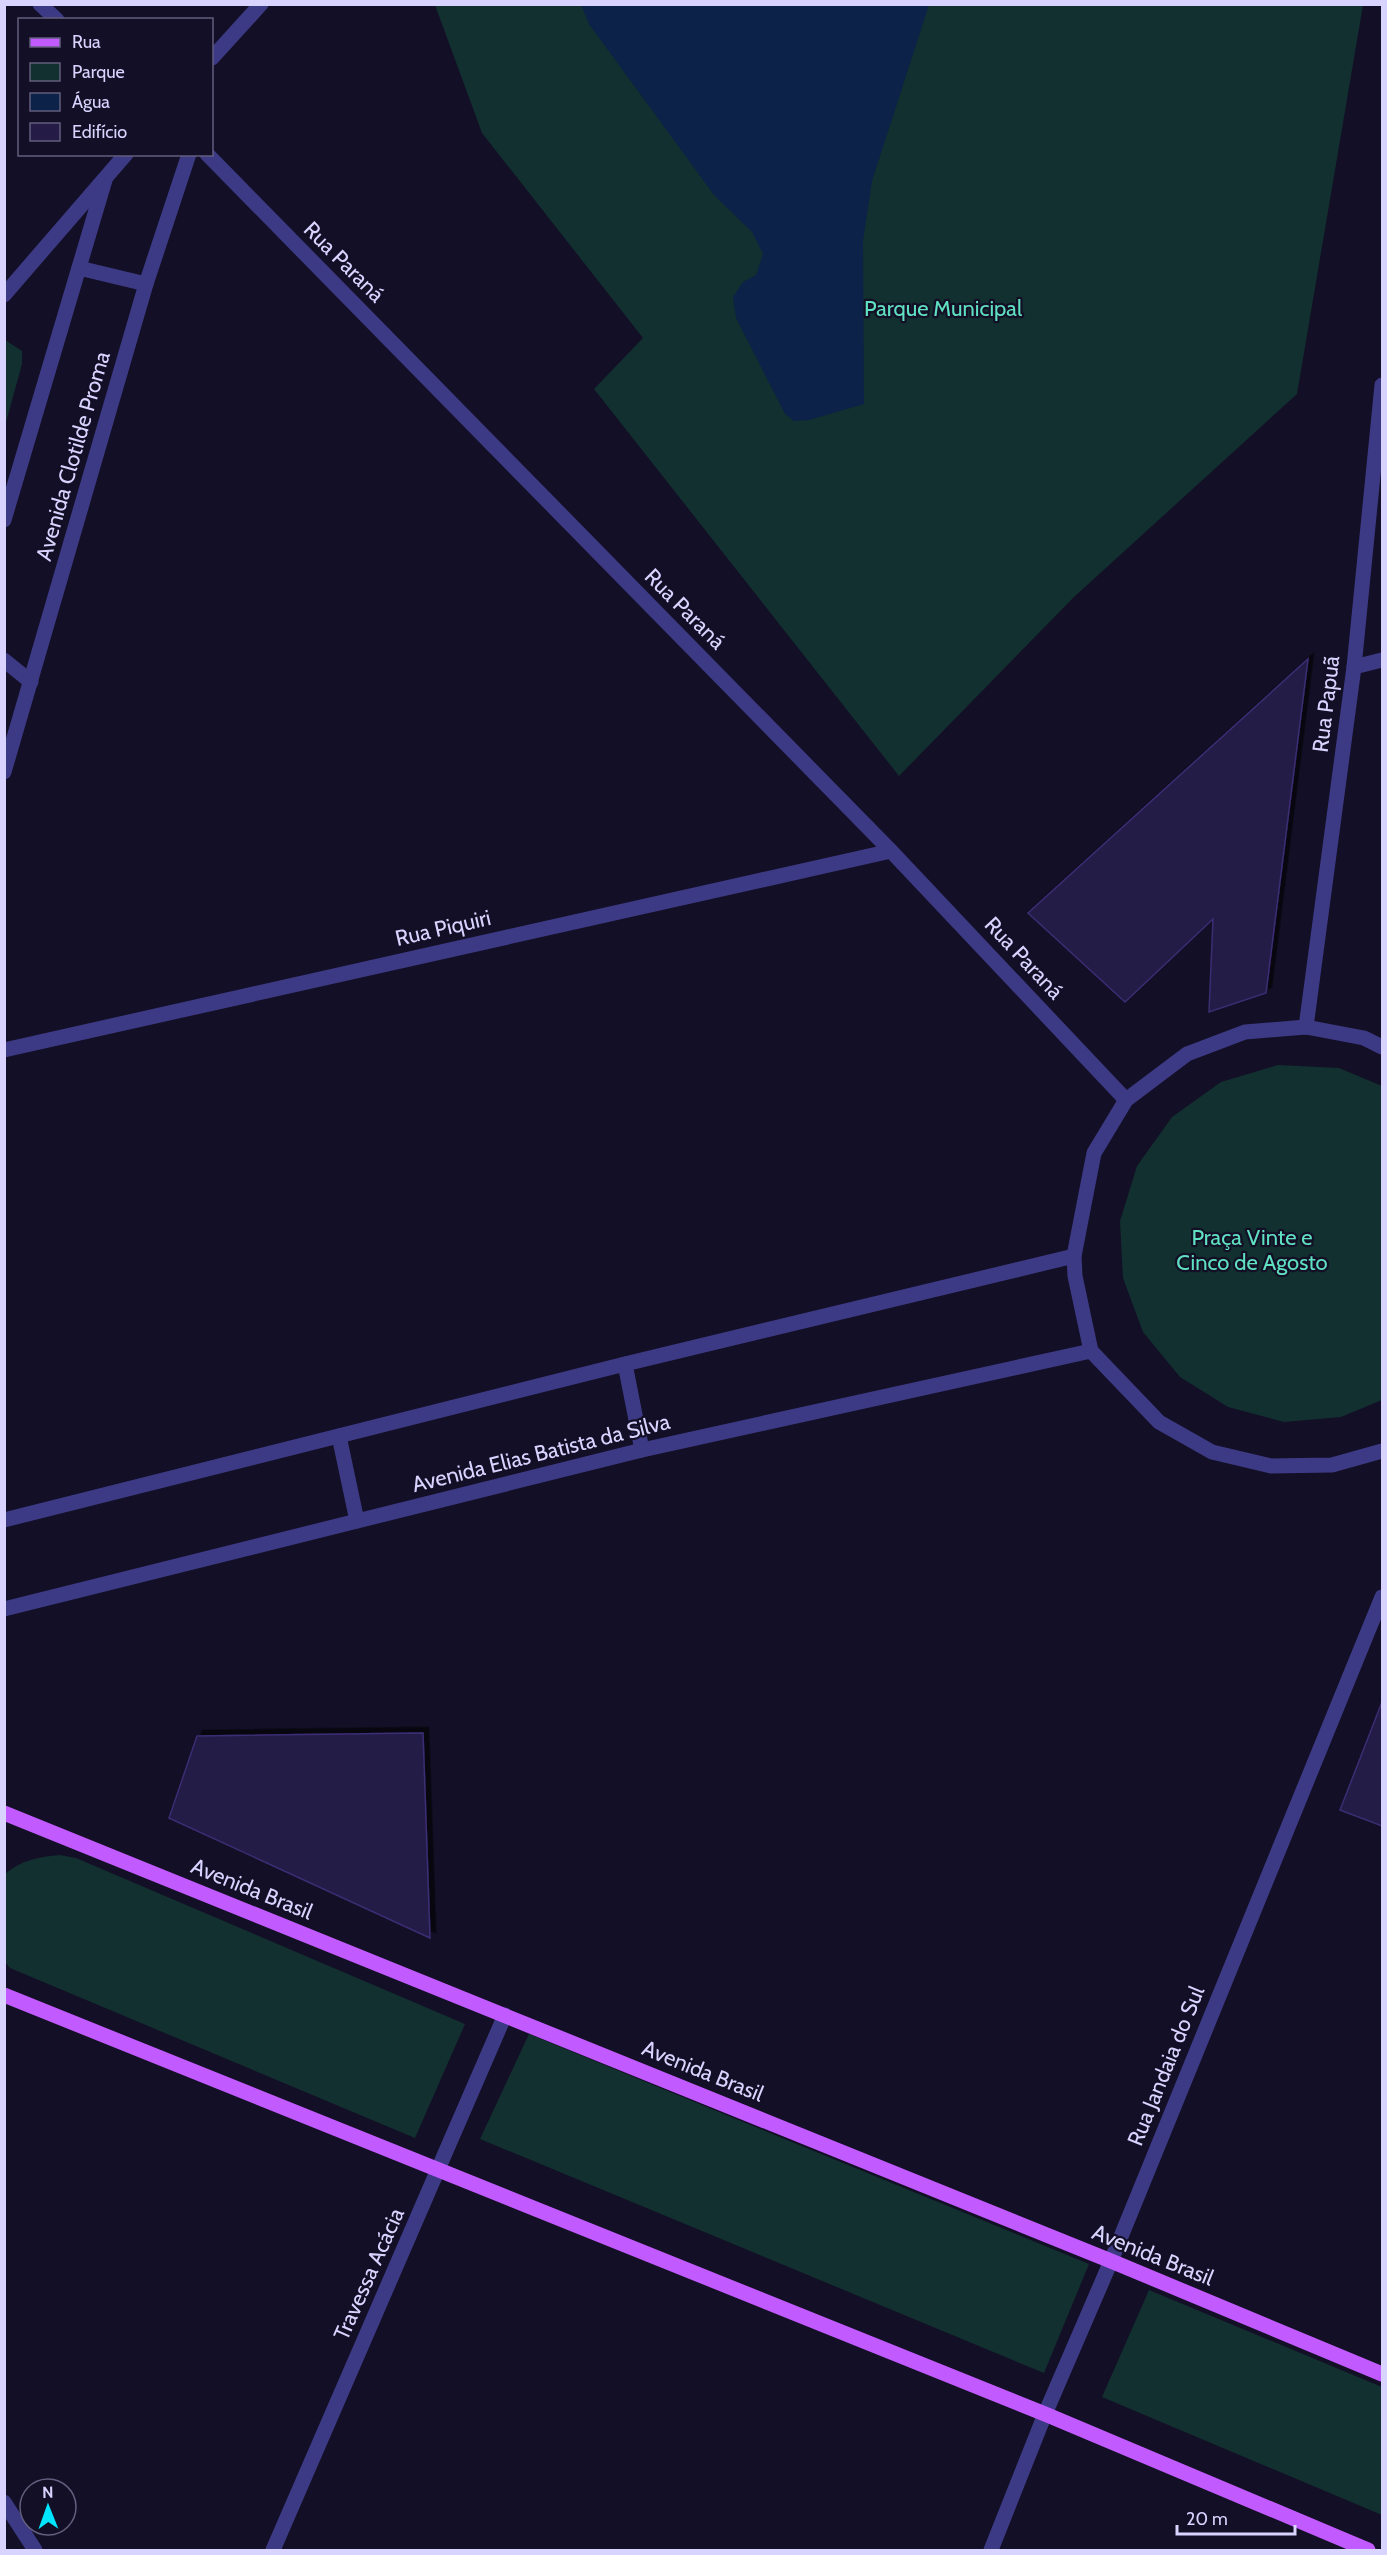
<svg xmlns="http://www.w3.org/2000/svg" width="1387" height="2555" font-family="Cabin,sans-serif">
	<defs>
		<filter id="shadow"><feDropShadow dx="5.5" dy="-5.5" stdDeviation="0" flood-color="#0009"/></filter>
	</defs>
	<rect width="100%" height="100%" fill="#130f26"/>
	<g fill="#12302f">
		<polygon points="435,5 1363,5 1297,394 1074,597 899,776 594,389 643,338 482,133"/>
		<polygon points="5,340 22,351 22,364 5,426"/>
		<polygon points="1278,1065 1339,1068 1382,1086 1382,1400 1341,1417 1284,1422 1228,1407 1180,1377 1143,1332 1123,1278 1120,1221 1137,1166 1172,1117 1221,1082"/>
		<path d="M60 1855 76 1858 465 2024 415 2138 10 1968 5 1962V1874C21 1860 39 1857 60 1855Z"/>
		<polygon points="529,2034 1089,2264 1044,2373 480,2139"/>
		<polygon points="1149,2290 1382,2387 1382,2515 1102,2397"/>
	</g>
	<polygon fill="#0c2248" points="581,5 929,5 872,181 863,241 864,404 809,420 794,421 785,414 736,318 733,297 743,282 756,275 763,254 752,232 714,195 589,24"/>
	<g fill="#241b47" stroke="#3b2d73" stroke-width="1.5" filter="url(#shadow)">
		<polygon points="1308,659 1266,993 1209,1012 1213,919 1125,1002 1028,913"/>
		<polygon points="1382,1702 1382,1826 1340,1810"/>
		<polygon points="423,1733 430,1938 169,1818 197,1736"/>
	</g>
	<g fill="none" stroke-linecap="round" stroke-linejoin="round">
		<g stroke="#3d3a85" stroke-width="15">
			<polyline points="40,4 57,20"/>
			<polyline points="212,58 261,4"/>
			<polyline points="207,154 891,851 1126,1100"/>
			<polyline points="79,268 146,284"/>
			<polyline points="4,295 126,154"/>
			<polyline points="4,520 105,180"/>
			<polyline points="4,660 31,682"/>
			<polyline points="1354,667 1382,660"/>
			<polyline points="4,772 146,284 189,154"/>
			<polyline points="1306,1027 1354,667 1382,385"/>
			<polyline points="1382,1047 1364,1038 1306,1027 1245,1032 1187,1054 1126,1100 1094,1153 1074,1256 1075,1276 1091,1351 1159,1422 1212,1452 1271,1466 1332,1465 1382,1451"/>
			<polyline points="4,1050 891,851"/>
			<polyline points="625,1364 642,1450"/>
			<polyline points="339,1436 357,1521"/>
			<polyline points="4,1520 625,1364 1074,1256"/>
			<polyline points="4,1609 642,1450 1091,1351"/>
			<polyline points="4,2502 35,2550"/>
			<polyline points="273,2550 505,2015"/>
			<polyline points="991,2550 1045,2414 1111,2261 1382,1597"/>
		</g>
		<g stroke="#c25bff" stroke-width="15">
			<polyline points="4,1813 1111,2261 1382,2374"/>
			<polyline points="4,1995 1045,2414 1368,2550"/>
		</g>
	</g>
	<g text-anchor="middle" dominant-baseline="central" stroke-width="4.5" stroke-linejoin="round" paint-order="stroke">
		<g font-size="22" fill="#d9d4ff" stroke="#130f26">
			<text transform="translate(344 262) rotate(45)">Rua Paraná</text>
			<text transform="translate(73 456) rotate(-74)">Avenida Clotilde Proma</text>
			<text transform="translate(685 609) rotate(45)">Rua Paraná</text>
			<text transform="translate(1326 704) rotate(-83)">Rua Papuã</text>
			<text transform="translate(443 928) rotate(-13)">Rua Piquiri</text>
			<text transform="translate(1024 958) rotate(47)">Rua Paraná</text>
			<text transform="translate(541 1453) rotate(-14)">Avenida Elias Batista da Silva</text>
			<text transform="translate(252 1889) rotate(22)">Avenida Brasil</text>
			<text transform="translate(1166 2066) rotate(-68)">Rua Jandaia do Sul</text>
			<text transform="translate(703 2071) rotate(22)">Avenida Brasil</text>
			<text transform="translate(1153 2255) rotate(22)">Avenida Brasil</text>
			<text transform="translate(369 2274) rotate(-66)">Travessa Acácia</text>
		</g>
		<g font-size="22" fill="#5fe0c0" stroke="#130f26">
			<text x="943" y="308">Parque Municipal</text>
			<text x="1252" y="1237">Praça Vinte e<tspan x="1252" dy="25">Cinco de Agosto</tspan></text>
		</g>
	</g>
	<rect width="1387" height="2555" fill="none" stroke="#d9d4ff" stroke-width="12"/>
	<rect x="18" y="18" width="195" height="138" fill="#130f26" stroke="#625e7d" stroke-width="1.5"/>
	<rect x="30" y="38" width="30" height="9" fill="#c25bff" stroke="#625e7d" stroke-width="1.5"/>
	<text x="72" y="48" font-size="18" fill="#d9d4ff">Rua</text>
	<rect x="30" y="63" width="30" height="18" fill="#12302f" stroke="#625e7d" stroke-width="1.5"/>
	<text x="72" y="78" font-size="18" fill="#d9d4ff">Parque</text>
	<rect x="30" y="93" width="30" height="18" fill="#0c2248" stroke="#625e7d" stroke-width="1.5"/>
	<text x="72" y="108" font-size="18" fill="#d9d4ff">Água</text>
	<rect x="30" y="123" width="30" height="18" fill="#241b47" stroke="#625e7d" stroke-width="1.5"/>
	<text x="72" y="138" font-size="18" fill="#d9d4ff">Edifício</text>
	<g transform="translate(48 2507) rotate(359)"><circle r="28" fill="#130f26" stroke="#625e7d" stroke-width="1.5"/>
	<path d="M0-4.5L10 22L0 15L-10 22Z" fill="#00e5ff"/>
	<text y="-9" font-size="16" font-weight="bold" text-anchor="middle" fill="#d9d4ff">N</text>
	</g>
	<path d="M1177 2525v9h118v-9" fill="none" stroke="#d9d4ff" stroke-width="3"/>
	<text x="1186" y="2525" font-size="18" fill="#d9d4ff" stroke="#130f26" stroke-width="4.5" paint-order="stroke">20 m</text>
</svg>
